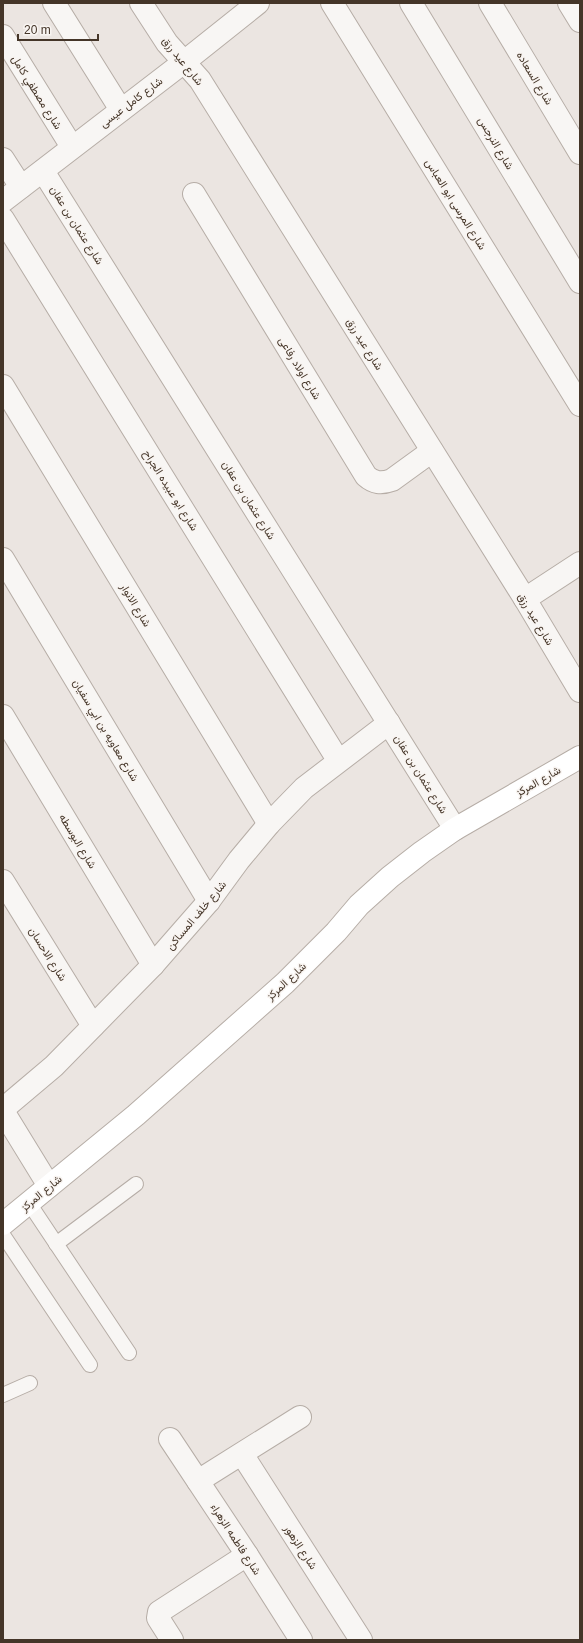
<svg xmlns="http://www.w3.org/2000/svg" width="583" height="1643" font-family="Arial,Vazirmatn,sans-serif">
	<rect width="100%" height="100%" fill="#ebe5e1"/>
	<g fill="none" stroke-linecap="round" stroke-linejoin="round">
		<g stroke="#b6ada6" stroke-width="16">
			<g id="service">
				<polyline points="29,1203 129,1353"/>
				<polyline points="3,1235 90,1365"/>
				<polyline points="56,1244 136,1184"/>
				<polyline points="3,1395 30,1383"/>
			</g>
		</g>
		<g stroke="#b6ada6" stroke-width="24">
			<g id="minor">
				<polyline points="54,3 121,110"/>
				<polyline points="141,3 167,43 200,80 525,599 580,691"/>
				<polyline points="332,3 580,405"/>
				<polyline points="411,3 580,282"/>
				<polyline points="490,3 580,153"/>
				<polyline points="569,3 580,21"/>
				<polyline points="3,36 72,147"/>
				<polyline points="3,159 21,187"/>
				<polyline points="43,171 455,829"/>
				<path d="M194 194 366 476C374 483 381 484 392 480L432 451"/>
				<polyline points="3,201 184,62 258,3"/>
				<polyline points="3,219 338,760"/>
				<polyline points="3,386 269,824"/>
				<polyline points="3,559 209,901"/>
				<polyline points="525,599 580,563"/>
				<polyline points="3,716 153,965"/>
				<polyline points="3,881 93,1026"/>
				<polyline points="3,1109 54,1066 153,965 209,901 239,860 269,824 304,788 389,723"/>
				<polyline points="3,1111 49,1186"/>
				<polyline points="170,1439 247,1555 301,1640"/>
				<polyline points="242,1454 361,1640"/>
				<polyline points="198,1481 300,1417"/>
				<polyline points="172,1640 158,1618 159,1612 247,1555"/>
			</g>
		</g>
		<g stroke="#b6ada6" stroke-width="24">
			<polyline id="secondary" points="3,1224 136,1115 285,983 336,932 359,905 390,877 422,852 455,829 580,757"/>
		</g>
		<use href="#service" stroke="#f8f6f4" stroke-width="14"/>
		<use href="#minor" stroke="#f8f6f4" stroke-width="22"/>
		<use href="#secondary" stroke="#fff" stroke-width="22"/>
	</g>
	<g text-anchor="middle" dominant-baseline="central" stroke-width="3" stroke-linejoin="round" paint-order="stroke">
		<g font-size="11" fill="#443528" stroke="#f8f4f1">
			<text transform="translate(183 61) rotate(51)">شارع عيد رزق</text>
			<text transform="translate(535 78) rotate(59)">شارع السعاده</text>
			<text transform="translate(37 92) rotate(58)">شارع مصطفي كامل</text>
			<text transform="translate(131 102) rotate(-37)">شارع كامل عيسى</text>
			<text transform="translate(496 143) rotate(59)">شارع النرجس</text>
			<text transform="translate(456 204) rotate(58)">شارع المرسى ابو العباس</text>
			<text transform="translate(77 225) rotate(58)">شارع عثمان بن عفان</text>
			<text transform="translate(365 344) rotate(58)">شارع عيد رزق</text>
			<text transform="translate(300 368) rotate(59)">شارع اولاد رفاعى</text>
			<text transform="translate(171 490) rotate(58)">شارع ابو عبيده الجراح</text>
			<text transform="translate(249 500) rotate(58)">شارع عثمان بن عفان</text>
			<text transform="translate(136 605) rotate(59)">شارع الانوار</text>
			<text transform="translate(536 619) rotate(59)">شارع عيد رزق</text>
			<text transform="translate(106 730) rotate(59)">شارع معاويه بن ابي سفيان</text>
			<text transform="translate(421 774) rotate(58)">شارع عثمان بن عفان</text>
			<text transform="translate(538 781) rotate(-30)">شارع المركز</text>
			<text transform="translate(78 841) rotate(59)">شارع البوسطه</text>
			<text transform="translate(196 915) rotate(-50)">شارع خلف المساكن</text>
			<text transform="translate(48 954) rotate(58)">شارع الاحسان</text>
			<text transform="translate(286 981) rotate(-43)">شارع المركز</text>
			<text transform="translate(41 1193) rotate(-40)">شارع المركز</text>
			<text transform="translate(236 1539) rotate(57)">شارع فاطمه الزهراء</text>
			<text transform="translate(301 1547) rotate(57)">شارع الزهور</text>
		</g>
	</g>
	<rect width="583" height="1643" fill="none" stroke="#443528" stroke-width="8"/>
	<path d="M18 34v6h80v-6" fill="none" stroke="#443528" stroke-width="2"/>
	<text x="24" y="34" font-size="12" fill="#443528" stroke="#f8f4f1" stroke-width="3" paint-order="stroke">20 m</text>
</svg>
